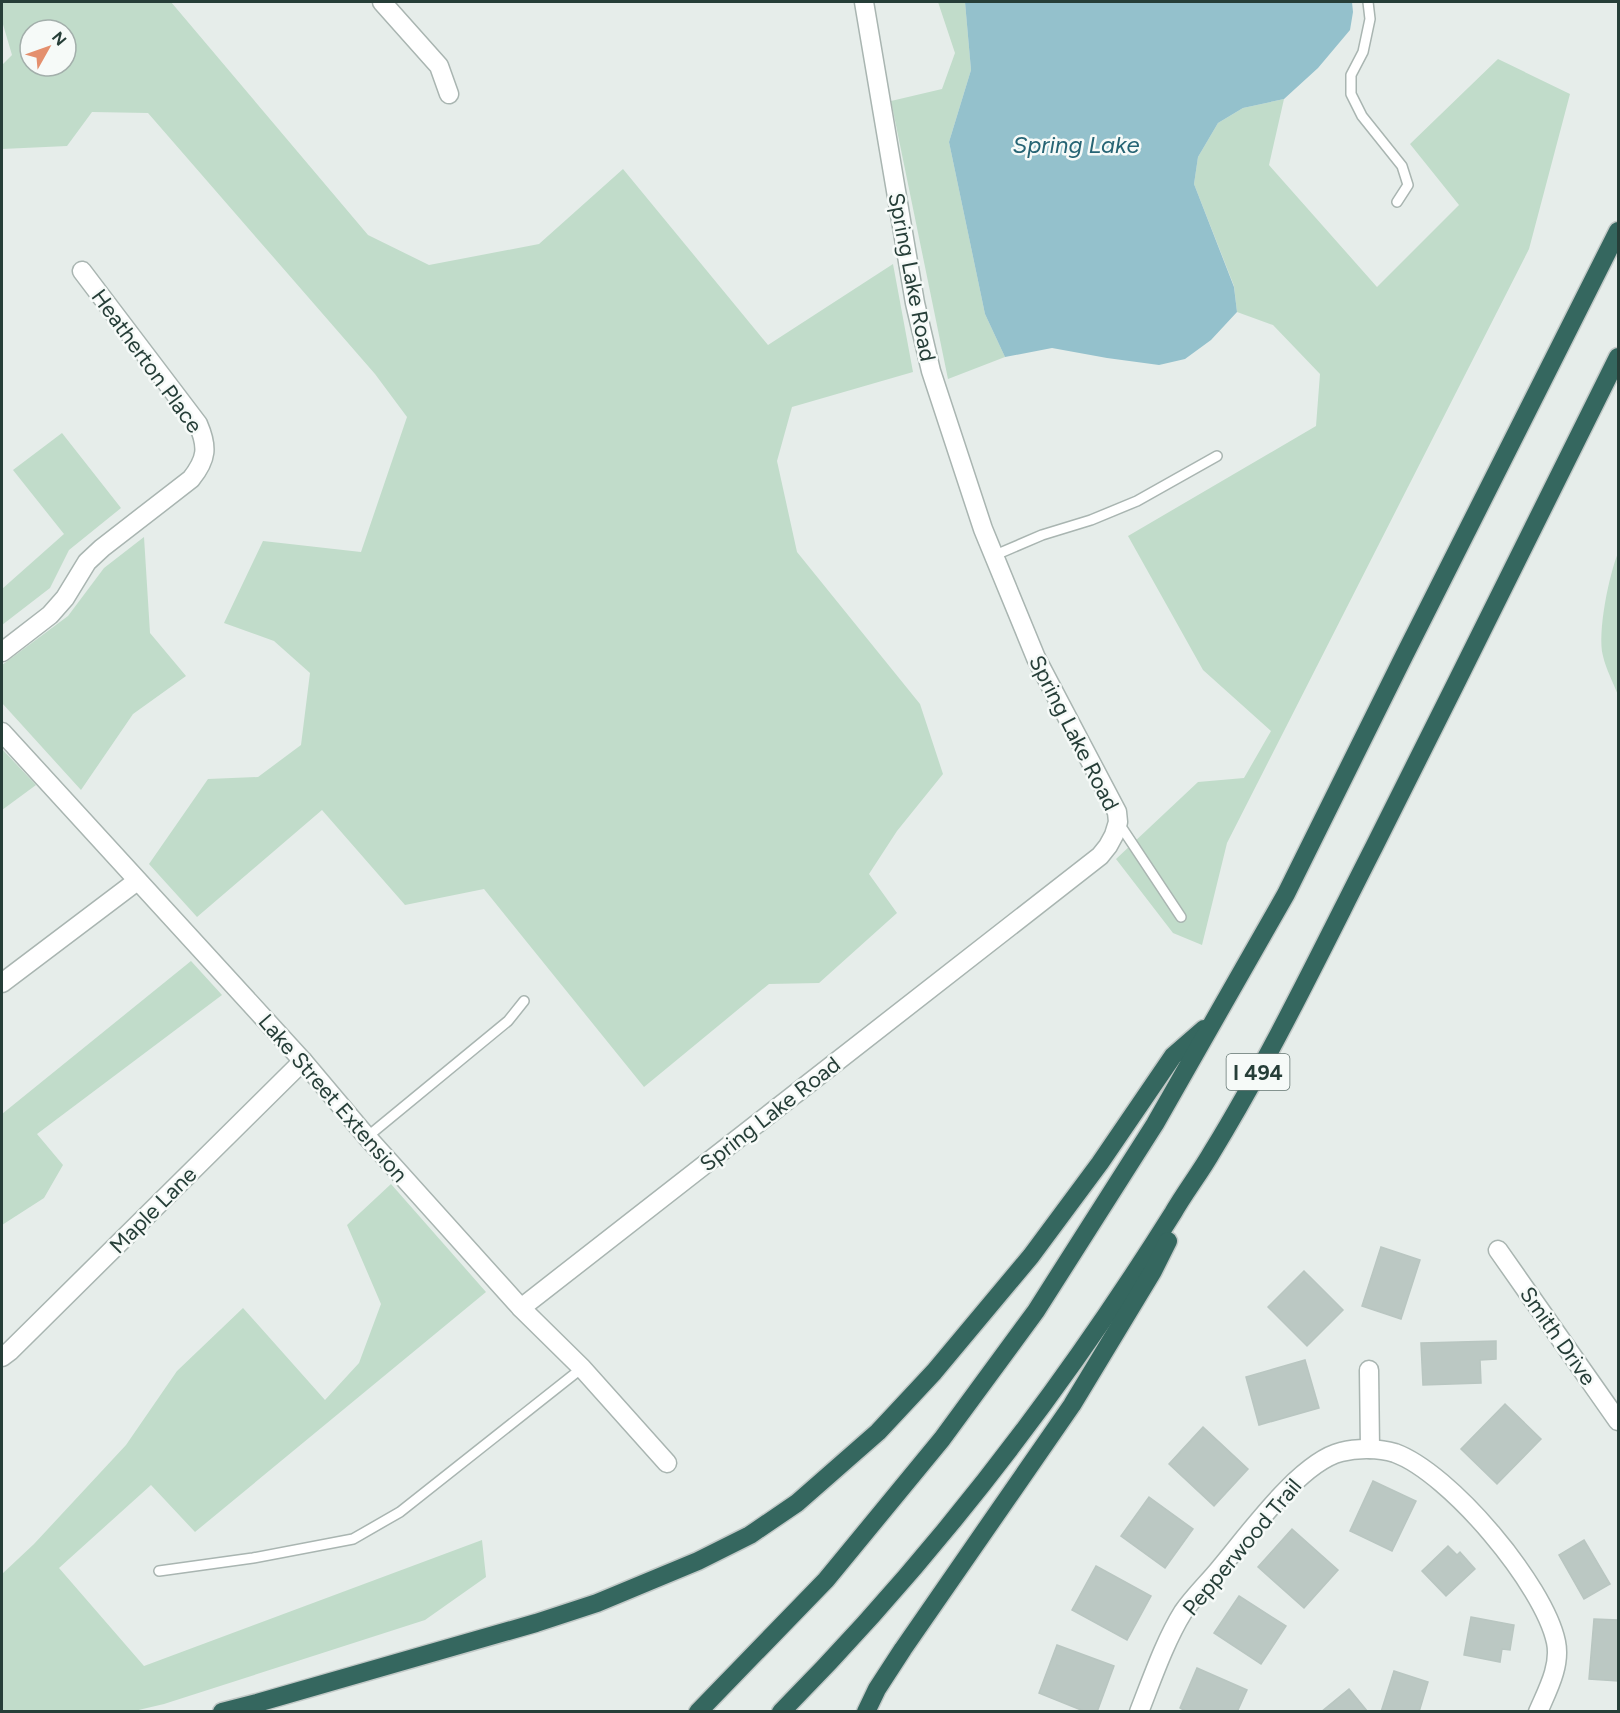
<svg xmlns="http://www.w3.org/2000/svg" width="1620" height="1713" font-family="Figtree,sans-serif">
	<rect width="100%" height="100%" fill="#e6edea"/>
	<g fill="#c1dcca" fill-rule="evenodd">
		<path d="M2 2H171L368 235 429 265 539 244 623 169 768 345 893 264 913 372 792 407 777 461 797 552 920 704 943 774 897 831 869 874 897 913 819 983 769 984 644 1087 484 889 405 905 322 810 197 917 149 864 208 779 258 777 301 745 310 673 274 641 224 623 263 541 361 552 407 417 375 374 148 113 92 112 67 146 2 149V65L12 55 2 21ZM30 30H66V66H30Z"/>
		<polygon points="938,2 965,2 971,70 949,142 985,314 1005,357 948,379 891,101 942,89 955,53"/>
		<polygon points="1498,59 1570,94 1529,249 1227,843 1202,945 1173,933 1116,859 1198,782 1244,778 1271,731 1203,670 1128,536 1316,426 1320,374 1273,325 1237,312 1234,286 1194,184 1198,157 1218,123 1243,108 1284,99 1269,165 1377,287 1459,205 1410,144"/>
		<polygon points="62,433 121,508 69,550 50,588 2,625 2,589 64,534 13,470"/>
		<polygon points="144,537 150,633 186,676 133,714 81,790 2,703 2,665 68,616 104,568"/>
		<path d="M1618 553V695C1613 682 1606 669 1603 656 1597 633 1609 575 1618 553Z"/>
		<polygon points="2,749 36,785 2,810"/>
		<polygon points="191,961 222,995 37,1134 63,1165 44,1198 2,1225 2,1114"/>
		<polygon points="391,1184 486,1292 195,1532 151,1485 59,1568 144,1666 482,1540 486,1577 425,1620 164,1704 130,1712 2,1711 2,1574 34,1544 126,1445 177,1371 243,1308 325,1400 359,1363 381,1304 347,1225"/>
	</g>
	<polygon fill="#94c1cc" points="965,2 1352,2 1353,12 1350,30 1318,68 1284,99 1243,108 1218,123 1198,157 1194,184 1234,287 1237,312 1211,340 1185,359 1159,365 1107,358 1052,348 1005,357 985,314 949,142 971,70"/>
	<g fill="#bbc8c3" stroke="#b9c6c1" stroke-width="1.5">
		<polygon points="1381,1247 1420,1260 1401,1319 1362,1306"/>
		<polygon points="1304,1271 1343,1310 1307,1346 1268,1307"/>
		<polygon points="1496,1341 1496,1359 1480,1360 1481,1383 1423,1385 1421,1343"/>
		<polygon points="1305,1360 1319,1408 1259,1425 1246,1377"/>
		<polygon points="1505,1404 1541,1439 1497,1484 1461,1449"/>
		<polygon points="1203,1427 1248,1469 1214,1506 1169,1464"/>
		<polygon points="1373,1481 1416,1501 1392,1551 1350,1531"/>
		<polygon points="1149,1497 1193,1529 1165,1568 1121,1536"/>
		<polygon points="1292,1529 1338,1570 1304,1608 1258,1567"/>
		<polygon points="1584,1540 1610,1584 1584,1599 1559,1555"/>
		<polygon points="1448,1546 1457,1555 1460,1552 1475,1569 1446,1596 1422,1571"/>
		<polygon points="1096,1566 1151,1596 1127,1640 1072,1610"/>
		<polygon points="1239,1596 1286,1626 1261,1664 1214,1633"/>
		<polygon points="1471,1617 1514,1625 1510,1650 1502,1649 1500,1662 1464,1655"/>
		<polygon points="1594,1619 1618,1620 1618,1681 1589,1679"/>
		<polygon points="1057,1645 1114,1666 1097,1712 1086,1712 1039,1693"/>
		<polygon points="1197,1668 1247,1690 1237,1712 1187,1712 1180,1708"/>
		<polygon points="1394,1671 1428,1682 1419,1712 1381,1712"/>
		<polygon points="1349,1689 1368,1712 1321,1712"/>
	</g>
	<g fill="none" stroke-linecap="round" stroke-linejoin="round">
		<g stroke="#a9b5b1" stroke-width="12">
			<g id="service">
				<polyline points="1368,2 1370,19 1363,52 1351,75 1351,94 1362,116 1402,166 1408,185 1397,202"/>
				<polyline points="993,556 1042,535 1091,520 1137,501 1217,456"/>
				<polyline points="1118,822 1181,917"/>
				<polyline points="367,1137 508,1021 524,1001"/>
				<polyline points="159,1571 253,1558 353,1539 400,1512 582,1368"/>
			</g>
		</g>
		<g stroke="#a9b5b1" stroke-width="21">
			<g id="minor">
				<polyline points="382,2 439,66 449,94"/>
				<path d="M2 652 50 615 65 598 87 562 102 548 191 479C207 459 208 447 198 424L82 271"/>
				<polyline points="2,732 303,1061 367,1137 521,1308 582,1368 667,1463"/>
				<polyline points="2,983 137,881"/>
				<polyline points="1498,1250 1618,1421"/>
				<polyline points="521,1308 1100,856 1108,846 1114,835 1118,822 1117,812 1036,658 983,529 931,371 915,303 864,2"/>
				<polyline points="2,1357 10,1351 303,1061"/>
				<polyline points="1369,1370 1370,1449"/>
				<path d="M1139 1712C1152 1679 1165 1641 1183 1612 1194 1596 1209 1582 1221 1567 1249 1534 1300 1462 1341 1452 1357 1448 1379 1448 1395 1453 1450 1473 1544 1585 1556 1642 1561 1666 1547 1691 1538 1712"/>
			</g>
		</g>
		<g stroke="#c2c9c7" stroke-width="21">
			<g id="motorway">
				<polyline points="222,1712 257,1703 536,1623 597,1603 698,1561 750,1535 797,1503 878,1432 934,1372 1031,1256 1100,1163 1173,1056 1204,1029"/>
				<polyline points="698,1712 826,1580 942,1439 1036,1311 1155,1124 1286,894 1404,656 1618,231"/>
				<path d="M781 1712C931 1561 1060 1393 1173 1213 1185 1192 1200 1173 1212 1152 1272 1054 1322 949 1374 847 1456 684 1537 520 1618 357"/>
				<polyline points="866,1712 877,1689 903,1649 1072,1405 1153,1271 1168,1241"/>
			</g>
		</g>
		<use href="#service" stroke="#fff" stroke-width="9"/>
		<use href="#minor" stroke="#fff" stroke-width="18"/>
		<use href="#motorway" stroke="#35675f" stroke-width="18"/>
	</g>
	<g text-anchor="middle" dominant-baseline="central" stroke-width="5" stroke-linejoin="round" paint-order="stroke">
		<rect fill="#f6faf8" stroke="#647672" stroke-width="1.5" x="1226.5" y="1054" width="63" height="36" rx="4.5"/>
		<g font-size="21" font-weight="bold" fill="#263e38">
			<text x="1258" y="1072">I 494</text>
		</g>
		<g font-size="22" fill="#263e38" stroke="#f6faf8">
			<text transform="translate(912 277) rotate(79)">Spring Lake Road</text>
			<text transform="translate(147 361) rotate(54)">Heatherton Place</text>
			<text transform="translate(1074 733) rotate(63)">Spring Lake Road</text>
			<text transform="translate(333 1098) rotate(49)">Lake Street Extension</text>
			<text transform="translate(770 1114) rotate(-38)">Spring Lake Road</text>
			<text transform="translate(153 1210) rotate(-45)">Maple Lane</text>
			<text transform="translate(1558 1336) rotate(55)">Smith Drive</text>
			<text transform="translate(1242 1547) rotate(-50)">Pepperwood Trail</text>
		</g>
		<g font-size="24" font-style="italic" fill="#266474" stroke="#f6faf8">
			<text x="1076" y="144">Spring Lake</text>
		</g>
	</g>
	<rect width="1620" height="1713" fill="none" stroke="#263e38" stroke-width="6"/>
	<g transform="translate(48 48) rotate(50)"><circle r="28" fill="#f6faf8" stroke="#a3afab" stroke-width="1.5"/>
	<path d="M0-4.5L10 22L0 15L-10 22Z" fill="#e48f6d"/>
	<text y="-9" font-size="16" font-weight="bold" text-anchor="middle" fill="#263e38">N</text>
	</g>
</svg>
